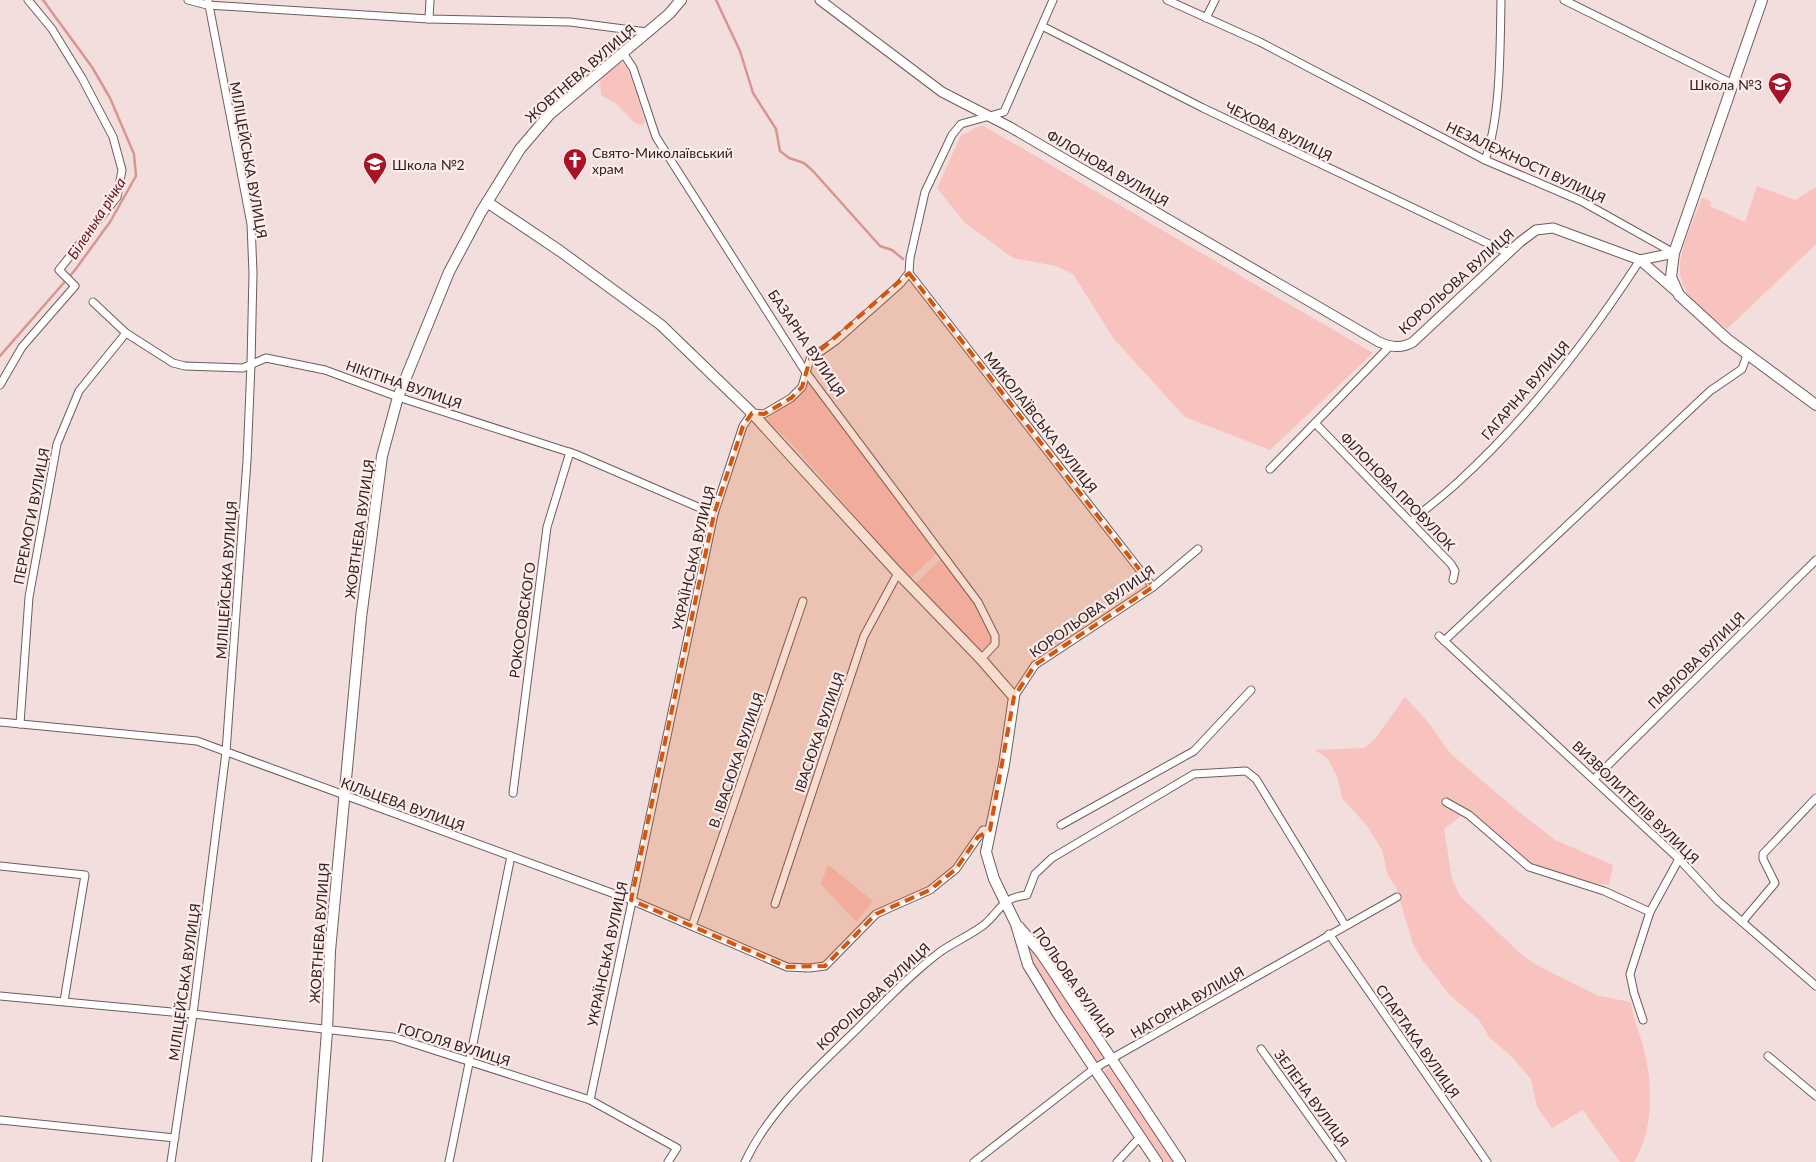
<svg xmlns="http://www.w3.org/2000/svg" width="1816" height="1162" font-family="Lato,sans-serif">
	<rect width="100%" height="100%" fill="#f2dedc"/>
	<g fill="#f8c2be">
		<polygon points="621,62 627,66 645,121 642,126 635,123 615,103 601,95 600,80"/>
		<polygon points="982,125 1318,321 1373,353 1270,450 1185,417 1114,339 1073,274 1056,266 1013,258 965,223 937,188 961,135"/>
		<path d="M1757 186 1795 200 1816 187V244L1727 329C1714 318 1693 305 1685 289 1670 262 1693 224 1702 198L1711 201 1710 206 1745 222Z"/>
		<polygon points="808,380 938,552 910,579 791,443 766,420 796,396"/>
		<polygon points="943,557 958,576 993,637 990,645 981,652 915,584"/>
		<path d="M1405 697 1428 722 1451 754 1513 807 1555 840 1613 865 1609 885C1584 883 1553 875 1530 864L1466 809 1462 815 1444 829 1452 879 1460 896 1523 956 1542 968 1599 996 1631 1002C1633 1020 1641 1036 1645 1054 1653 1090 1653 1130 1634 1162H1620L1583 1110 1552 1128 1537 1107 1531 1079 1511 1056 1490 1038 1479 1020 1450 995 1422 960 1413 944 1396 887 1388 876 1382 850 1368 827 1342 798 1338 779 1328 759 1315 750 1364 748 1374 740Z"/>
		<polygon points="828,865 873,901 856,922 821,884"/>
		<polygon points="1032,951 1102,1053 1102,1059 1098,1061 1093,1059 1035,970 1030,957"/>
		<polygon points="1111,1067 1175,1162 1161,1162 1104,1076 1105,1069"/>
	</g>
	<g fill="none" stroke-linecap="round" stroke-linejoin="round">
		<g stroke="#d79692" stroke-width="2.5">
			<polyline points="716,0 740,51 753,93 776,129 780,151 789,158 804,163 813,171 880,246 892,250 903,259"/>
			<polyline points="0,356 75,270 110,222 136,176 134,154 110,98 92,67 43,0"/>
		</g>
		<g stroke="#6e5d5c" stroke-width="9">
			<g id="minor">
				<polyline points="188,0 207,5 429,19 570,22 647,32"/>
				<polyline points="1167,0 1260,42 1485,160 1581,201 1674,253"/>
				<polyline points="1564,0 1733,84"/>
				<polyline points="1206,18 1215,0"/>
				<polyline points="429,19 430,0"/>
				<polyline points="1042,26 1203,108 1508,253"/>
				<polyline points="623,53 633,68 656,137 805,371 978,602 995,636 995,644 981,659"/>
				<path d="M1485 160C1501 117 1500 48 1501 0"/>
				<polyline points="909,273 1153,587"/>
				<polyline points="93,302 126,333 173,363 185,366 243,368 266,358 325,370 398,397 575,454 714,514"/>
				<polyline points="0,385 22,347 75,286 59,270 117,197 122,170 113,137 82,78 52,29 28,0"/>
				<polyline points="1315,423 1451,564 1455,571 1453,580"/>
				<polyline points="1270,469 1390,346"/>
				<path d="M1411 521C1427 508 1443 496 1458 482 1526 420 1590 337 1640 260"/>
				<polyline points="1439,636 1679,859 1718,901 1816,986"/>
				<polyline points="1444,641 1710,391 1742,369 1747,355"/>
				<polyline points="1014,697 1035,665 1153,587 1198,549"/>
				<polyline points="0,722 197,741 631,900 787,967 809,968 825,966 876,914 930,890 956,869 983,830 990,830"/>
				<polyline points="20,724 29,597 57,444 79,391 126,333"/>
				<polyline points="1594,779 1816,560"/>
				<polyline points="513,793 547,527 570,452"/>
				<polyline points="1446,802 1469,815 1529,867 1604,891 1650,912"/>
				<polyline points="1061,825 1194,751 1251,690"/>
				<polyline points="0,866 85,875 64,1001"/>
				<polyline points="775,904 864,636 898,573"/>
				<polyline points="1742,922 1775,883 1763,859 1763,854 1816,798"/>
				<polyline points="692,926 803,601"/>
				<polyline points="1329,934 1487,1162"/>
				<polyline points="0,996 193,1014 393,1037 590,1100 677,1148 668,1162"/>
				<polyline points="1643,1020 1634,993 1630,974 1650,912 1679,859"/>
				<polyline points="1261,1049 1342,1162"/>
				<polyline points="1768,1056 1816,1096"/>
				<polyline points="590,1100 714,514 743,426 752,413 764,414 791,398 802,387 810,359 837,340 900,284 909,273 910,258 925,192 952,135 961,124 1004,112 1053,0"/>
				<polyline points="0,1120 175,1138"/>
				<polyline points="171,1162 193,1014 226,752 247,461 251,364 253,273 251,224 208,0"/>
				<polyline points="449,1162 511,856"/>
				<path d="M745 1162C769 1111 812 1073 851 1035 880 1007 908 976 940 952 954 942 971 935 985 924 1002 909 1001 898 1027 895L1035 874 1052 858 1194 774 1246 771 1256 779 1345 925"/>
				<polyline points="974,1162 1095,1068 1397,897"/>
				<polyline points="1117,1162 1140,1137"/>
			</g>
		</g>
		<g stroke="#6e5d5c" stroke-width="11">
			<g id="tertiary">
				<path d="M820 0 942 92 1010 127 1379 342C1391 347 1401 349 1413 342L1520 242 1536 230 1553 228 1640 260 1674 253"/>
				<polyline points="1640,260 1678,293"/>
			</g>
		</g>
		<g stroke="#6e5d5c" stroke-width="12">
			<g id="secondary">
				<polyline points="1762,0 1674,253 1671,277 1679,295 1727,339 1816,405"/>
				<polyline points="487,202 560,251 661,325 752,413 898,573 981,659 1014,697 1004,765 986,852 994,879 1016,924 1028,965 1058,1014 1157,1162"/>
				<polyline points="1019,927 1041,953 1180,1162"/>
				<polyline points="317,1162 327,1031 330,951 361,618 382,456 398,397 449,272 481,212 520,149 549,115 669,14 681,0"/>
			</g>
		</g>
		<use href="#minor" stroke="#fff" stroke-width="7"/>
		<use href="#tertiary" stroke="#fff" stroke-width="9"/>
		<use href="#secondary" stroke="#fff" stroke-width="10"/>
	</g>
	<path fill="#d5540e" fill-opacity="0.2" stroke="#d5540e" stroke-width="4" stroke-dasharray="10 6" stroke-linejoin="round" d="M909 273 1153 587 1035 665 1014 697 990 830 978 837 956 869 930 890 876 914 825 966 787 967 631 900 714 514 743 426 752 413 764 414 791 398 802 387 810 359Z"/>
	<defs>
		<g id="school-pin" transform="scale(1.25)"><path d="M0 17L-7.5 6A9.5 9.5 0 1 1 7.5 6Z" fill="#a91326" stroke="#ffebea"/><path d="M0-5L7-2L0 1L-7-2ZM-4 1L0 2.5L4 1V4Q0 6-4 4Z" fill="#fff"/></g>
		<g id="church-pin" transform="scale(1.25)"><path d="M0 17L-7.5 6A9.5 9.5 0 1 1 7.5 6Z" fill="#a91326" stroke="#ffebea"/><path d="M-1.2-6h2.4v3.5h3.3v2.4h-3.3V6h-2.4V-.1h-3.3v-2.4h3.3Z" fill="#fff"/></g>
	</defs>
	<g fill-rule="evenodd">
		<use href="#school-pin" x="1780" y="84"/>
		<use href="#church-pin" x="575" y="160"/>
		<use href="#school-pin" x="375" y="164"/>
	</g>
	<g text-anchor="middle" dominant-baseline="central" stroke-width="4.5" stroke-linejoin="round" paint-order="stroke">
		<g font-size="14" fill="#2b2423" stroke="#ffebea">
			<text transform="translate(580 73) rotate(-41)">ЖОВТНЕВА ВУЛИЦЯ</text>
			<text transform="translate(1279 131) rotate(26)">ЧЕХОВА ВУЛИЦЯ</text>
			<text transform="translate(249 160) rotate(80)">МІЛІЦЕЙСЬКА ВУЛИЦЯ</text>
			<text transform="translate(1526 162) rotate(25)">НЕЗАЛЕЖНОСТІ ВУЛИЦЯ</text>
			<text transform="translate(1108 168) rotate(30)">ФІЛОНОВА ВУЛИЦЯ</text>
			<text transform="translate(1456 281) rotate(-42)">КОРОЛЬОВА ВУЛИЦЯ</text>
			<text transform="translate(807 343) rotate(56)">БАЗАРНА ВУЛИЦЯ</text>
			<text transform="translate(404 384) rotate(19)">НІКІТІНА ВУЛИЦЯ</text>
			<text transform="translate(1525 390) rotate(-49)">ГАГАРІНА ВУЛИЦЯ</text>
			<text transform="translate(1041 422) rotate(52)">МИКОЛАЇВСЬКА ВУЛИЦЯ</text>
			<text transform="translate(1398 491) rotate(46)">ФІЛОНОВА ПРОВУЛОК</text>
			<text transform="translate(31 516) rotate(-79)">ПЕРЕМОГИ ВУЛИЦЯ</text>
			<text transform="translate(359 529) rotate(-82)">ЖОВТНЕВА ВУЛИЦЯ</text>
			<text transform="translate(693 558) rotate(-77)">УКРАЇНСЬКА ВУЛИЦЯ</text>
			<text transform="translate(226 580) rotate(-86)">МІЛІЦЕЙСЬКА ВУЛИЦЯ</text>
			<text transform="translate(1092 611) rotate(-35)">КОРОЛЬОВА ВУЛИЦЯ</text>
			<text transform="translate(522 620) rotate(-82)">РОКОСОВСКОГО</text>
			<text transform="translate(1696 660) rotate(-45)">ПАВЛОВА ВУЛИЦЯ</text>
			<text transform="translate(819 732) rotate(-71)">ІВАСЮКА ВУЛИЦЯ</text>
			<text transform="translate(736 760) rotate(-71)">В. ІВАСЮКА ВУЛИЦЯ</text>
			<text transform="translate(1636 802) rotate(44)">ВИЗВОЛИТЕЛІВ ВУЛИЦЯ</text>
			<text transform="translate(403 804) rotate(20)">КІЛЬЦЕВА ВУЛИЦЯ</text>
			<text transform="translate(319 933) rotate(-86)">ЖОВТНЕВА ВУЛИЦЯ</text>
			<text transform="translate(607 954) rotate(-78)">УКРАЇНСЬКА ВУЛИЦЯ</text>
			<text transform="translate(184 982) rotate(-82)">МІЛІЦЕЙСЬКА ВУЛИЦЯ</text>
			<text transform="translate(1074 982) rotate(55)">ПОЛЬОВА ВУЛИЦЯ</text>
			<text transform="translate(873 996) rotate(-43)">КОРОЛЬОВА ВУЛИЦЯ</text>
			<text transform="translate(1187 1002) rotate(-30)">НАГОРНА ВУЛИЦЯ</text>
			<text transform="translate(1418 1041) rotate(55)">СПАРТАКА ВУЛИЦЯ</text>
			<text transform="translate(454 1044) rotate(17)">ГОГОЛЯ ВУЛИЦЯ</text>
			<text transform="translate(1312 1098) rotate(54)">ЗЕЛЕНА ВУЛИЦЯ</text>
		</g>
		<g font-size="14" fill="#2b2423" stroke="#ffebea" text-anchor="start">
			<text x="1762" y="84" text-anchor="end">Школа №3</text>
			<text x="592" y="152">Свято-Миколаївський<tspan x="592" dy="16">храм</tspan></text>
			<text x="392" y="164">Школа №2</text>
		</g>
		<g font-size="15" font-style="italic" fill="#65181c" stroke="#ffebea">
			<text transform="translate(96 218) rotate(-57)">Біленька річка</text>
		</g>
	</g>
</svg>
